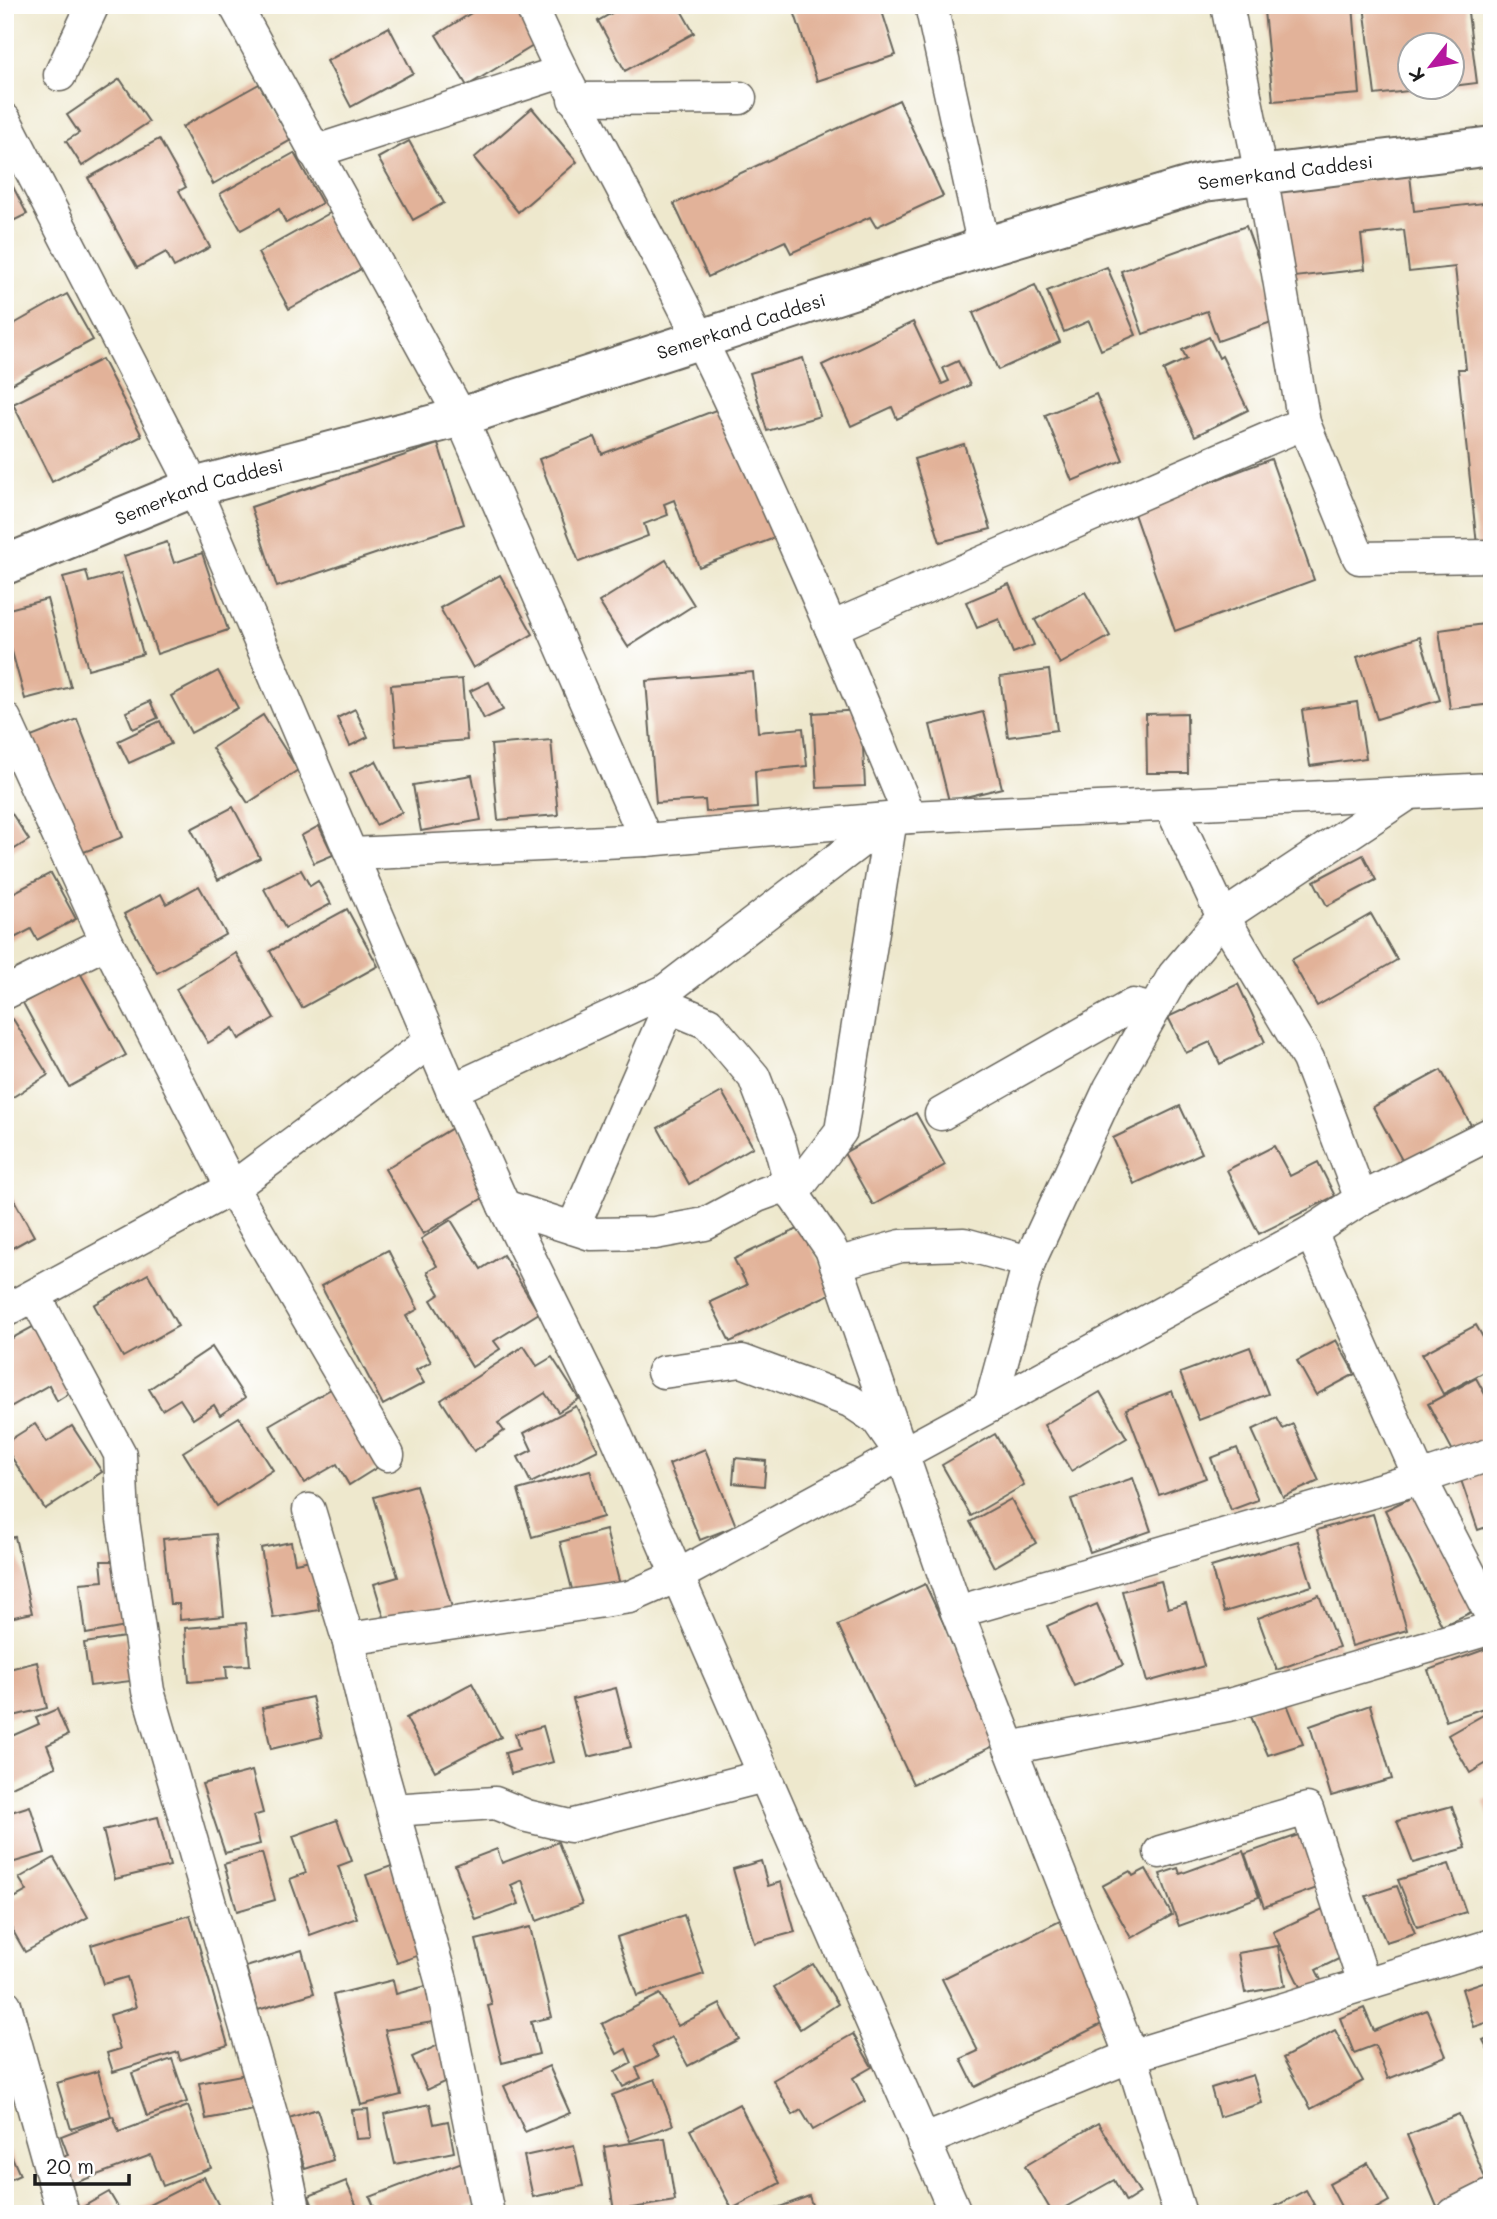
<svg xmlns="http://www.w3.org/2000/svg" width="1497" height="2219" font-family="Mali,sans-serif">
	<rect width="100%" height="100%" fill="#fff"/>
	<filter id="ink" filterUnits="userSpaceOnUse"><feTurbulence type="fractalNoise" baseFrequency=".0143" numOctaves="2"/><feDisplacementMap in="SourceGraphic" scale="14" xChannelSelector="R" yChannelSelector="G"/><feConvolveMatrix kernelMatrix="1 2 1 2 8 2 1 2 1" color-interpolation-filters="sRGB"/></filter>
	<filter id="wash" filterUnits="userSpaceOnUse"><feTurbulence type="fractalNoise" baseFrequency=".00686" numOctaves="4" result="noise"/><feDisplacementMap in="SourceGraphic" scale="28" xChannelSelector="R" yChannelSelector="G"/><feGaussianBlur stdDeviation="1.57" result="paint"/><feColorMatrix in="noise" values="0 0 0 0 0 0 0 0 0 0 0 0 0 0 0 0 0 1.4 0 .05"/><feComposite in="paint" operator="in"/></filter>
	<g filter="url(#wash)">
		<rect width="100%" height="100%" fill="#eee8cd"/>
		<g id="blocks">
			<g fill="#e2b299">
				<polygon points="484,5 514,5 538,43 467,86 436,35"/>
				<polygon points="626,5 678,5 694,33 625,71 598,21"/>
				<polygon points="792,5 880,5 896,55 817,81"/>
				<polygon points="1353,5 1360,94 1273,101 1264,11"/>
				<polygon points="1364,5 1467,5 1477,83 1452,86 1452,46 1410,46 1410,88 1425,89 1375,95"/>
				<rect x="1489" y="5" width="3" height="29"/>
				<polygon points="389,27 413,73 351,107 327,61"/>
				<polygon points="120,79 149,122 82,166 66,141 79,133 67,115"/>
				<polygon points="259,84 291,140 213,184 182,127"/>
				<polygon points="899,100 943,196 876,227 870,217 791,253 785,241 708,277 674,204"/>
				<polygon points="532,108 577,162 518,212 474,158"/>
				<polygon points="159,139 186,187 179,191 210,247 174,267 166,252 137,268 88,178"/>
				<polygon points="409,141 444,203 413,220 378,158"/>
				<polygon points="294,153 322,203 286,223 279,209 241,230 220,194"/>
				<polygon points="5,171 27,214 5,225"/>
				<polygon points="1410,175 1414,211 1492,202 1492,552 1478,554 1458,369 1466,369 1455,267 1409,272 1404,230 1361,235 1365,269 1286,278 1276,190"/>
				<polygon points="337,209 368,265 289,309 258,253"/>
				<polygon points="1246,226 1280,319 1218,341 1207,311 1143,334 1121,271"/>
				<polygon points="1107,267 1136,335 1101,350 1089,321 1064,332 1047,291"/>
				<polygon points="1035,285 1060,342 998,370 973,313"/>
				<polygon points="67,294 93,340 8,386 5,329"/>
				<polygon points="913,322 942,384 949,381 943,368 958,361 970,385 897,419 892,407 851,426 822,365"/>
				<polygon points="1209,337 1219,358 1222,356 1248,410 1195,436 1163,370 1187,359 1182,350"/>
				<polygon points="803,358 820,416 767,431 750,373"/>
				<polygon points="102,359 142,436 52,482 13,404"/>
				<polygon points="1096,394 1123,460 1072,481 1045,415"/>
				<polygon points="726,406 777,537 699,567 674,500 664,504 668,515 644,524 648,536 579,562 539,459 595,437 602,454"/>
				<polygon points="438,444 464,524 277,587 251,507"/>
				<polygon points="964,444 991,529 940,542 914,459"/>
				<polygon points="1271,459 1314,580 1175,631 1133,511"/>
				<polygon points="167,542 174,563 202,553 228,630 157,654 124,556"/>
				<polygon points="666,560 694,605 628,647 599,602"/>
				<polygon points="86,571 89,582 121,573 143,654 88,669 63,577"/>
				<polygon points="500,575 533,634 473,668 440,608"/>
				<polygon points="1009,584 1034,645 1013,653 999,619 977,628 966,602"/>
				<polygon points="1085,592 1110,636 1060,664 1035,620"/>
				<polygon points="47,599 71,687 25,699 5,626 5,610"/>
				<polygon points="1492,623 1492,704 1450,709 1439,630"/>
				<polygon points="1420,637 1440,700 1377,719 1357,657"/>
				<polygon points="1049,670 1057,730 1008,737 1000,677"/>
				<polygon points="218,671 238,708 191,733 171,696"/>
				<polygon points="753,672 758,732 803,728 807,766 755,771 757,808 706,812 705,800 656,803 646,681"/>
				<polygon points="462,679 467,740 396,746 391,685"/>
				<polygon points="489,682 503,710 484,719 470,691"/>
				<polygon points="150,701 158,718 133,729 126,712"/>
				<polygon points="1357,702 1366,758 1310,766 1302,710"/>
				<polygon points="355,709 368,737 350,746 337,718"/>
				<polygon points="861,710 865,786 817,788 813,713"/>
				<polygon points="983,712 1002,788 949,801 930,725"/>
				<polygon points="1187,713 1188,773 1147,773 1146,714"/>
				<polygon points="263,715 298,770 248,803 212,748"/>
				<polygon points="77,719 123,837 76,855 31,737"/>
				<polygon points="160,721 171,744 129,763 118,741"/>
				<polygon points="551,740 558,815 498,820 491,745"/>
				<polygon points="376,761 402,812 376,825 350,773"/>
				<polygon points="472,775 481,820 421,831 413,785"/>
				<polygon points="5,803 29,840 5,855"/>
				<polygon points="233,807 260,858 218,880 191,829"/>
				<polygon points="319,826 333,855 314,863 301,836"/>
				<polygon points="1363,855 1376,880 1327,906 1314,881"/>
				<polygon points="301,870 310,886 318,881 331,904 285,928 264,889"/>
				<polygon points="51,873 76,919 37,940 31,929 5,943 5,897"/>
				<polygon points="199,886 226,934 157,973 124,914 161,894 166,904"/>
				<polygon points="347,909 378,966 302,1008 270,951"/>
				<polygon points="1371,914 1397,960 1317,1006 1291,960"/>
				<polygon points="236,953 274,1018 239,1039 233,1028 208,1043 176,989"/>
				<polygon points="79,971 126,1055 69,1087 23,1003"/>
				<polygon points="1238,984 1265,1042 1220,1064 1210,1042 1186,1053 1168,1017"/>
				<polygon points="13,1019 48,1075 5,1102 5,1023"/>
				<polygon points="1441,1070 1471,1125 1403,1162 1373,1107"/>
				<polygon points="722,1092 753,1147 689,1184 658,1128"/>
				<polygon points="1180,1106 1202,1153 1134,1184 1113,1138"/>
				<polygon points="916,1113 945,1165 873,1205 844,1153"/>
				<polygon points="454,1127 493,1192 423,1234 385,1169"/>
				<polygon points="1274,1146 1290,1176 1318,1162 1335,1196 1259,1234 1227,1170"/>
				<polygon points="8,1189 34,1236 5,1252 5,1191"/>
				<polygon points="451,1220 481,1269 503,1255 539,1313 494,1341 500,1349 472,1367 431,1300 440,1294 427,1272 437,1266 421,1239"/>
				<polygon points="802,1227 834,1292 730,1342 710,1302 747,1285 734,1259"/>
				<polygon points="388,1250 418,1309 406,1316 431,1362 416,1370 424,1383 383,1405 321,1286"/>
				<polygon points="148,1274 178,1326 123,1357 94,1305"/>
				<polygon points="1492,1310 1492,1325 1485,1314"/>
				<polygon points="36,1325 73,1391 57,1401 49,1385 5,1410 5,1342"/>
				<polygon points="1476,1325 1492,1353 1492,1368 1443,1394 1422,1354"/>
				<polygon points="1336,1340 1355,1374 1316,1395 1297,1361"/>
				<polygon points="524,1346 537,1366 552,1357 579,1399 558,1412 545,1393 498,1423 504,1431 474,1451 441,1400"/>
				<polygon points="212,1347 245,1398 220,1415 214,1405 193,1419 180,1399 162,1410 149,1389"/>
				<polygon points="1250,1347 1268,1394 1199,1420 1180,1373"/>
				<polygon points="1476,1378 1492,1407 1492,1438 1456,1457 1428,1404"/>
				<polygon points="331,1389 378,1467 349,1485 337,1464 304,1483 269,1425"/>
				<polygon points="1172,1391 1206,1478 1159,1495 1126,1409"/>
				<polygon points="1100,1392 1127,1438 1071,1471 1044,1425"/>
				<polygon points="576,1406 598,1450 531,1483 518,1457 532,1450 524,1433"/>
				<polygon points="239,1417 273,1470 217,1506 183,1452"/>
				<polygon points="1277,1418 1283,1429 1293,1424 1319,1481 1283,1497 1252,1430"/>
				<polygon points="35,1424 47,1442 72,1426 102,1472 45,1509 5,1447 5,1443"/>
				<polygon points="995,1434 1024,1485 971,1516 942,1465"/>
				<polygon points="1237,1448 1258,1500 1231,1510 1211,1458"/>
				<polygon points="705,1449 736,1526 700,1540 669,1464"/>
				<polygon points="735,1458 766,1461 764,1486 733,1483"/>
				<polygon points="590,1470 603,1517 532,1537 518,1490"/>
				<polygon points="1492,1470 1492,1525 1478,1530 1461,1480"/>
				<polygon points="1133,1478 1151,1531 1090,1552 1071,1499"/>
				<polygon points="416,1485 453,1611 388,1630 374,1584 398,1577 374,1497"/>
				<polygon points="1419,1494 1476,1610 1442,1626 1385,1510"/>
				<polygon points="1011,1499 1036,1543 994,1567 970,1522"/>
				<polygon points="1373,1514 1407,1630 1352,1646 1317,1530"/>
				<polygon points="606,1530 621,1589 575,1601 560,1542"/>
				<polygon points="216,1534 224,1616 180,1620 179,1604 170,1604 163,1539"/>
				<polygon points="15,1537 32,1613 5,1619 5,1539"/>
				<polygon points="1298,1541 1312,1586 1224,1612 1211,1567"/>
				<polygon points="291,1542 295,1563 311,1560 319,1610 273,1618 261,1548"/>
				<polygon points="101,1561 122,1561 126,1627 86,1634 80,1583 103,1581"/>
				<polygon points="1161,1581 1168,1608 1186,1603 1204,1666 1147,1682 1122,1591"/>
				<polygon points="925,1584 1000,1743 913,1784 838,1625"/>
				<polygon points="1319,1595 1339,1647 1277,1670 1258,1618"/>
				<polygon points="1097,1604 1123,1665 1074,1686 1047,1626"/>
				<polygon points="246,1623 250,1665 226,1666 227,1679 189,1682 185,1628"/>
				<polygon points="125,1637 131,1681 90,1686 84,1643"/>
				<polygon points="1486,1649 1492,1664 1492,1705 1446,1721 1428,1670"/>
				<polygon points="37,1662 47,1708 5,1718 5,1670"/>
				<polygon points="472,1683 501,1737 435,1771 406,1718"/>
				<polygon points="616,1688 631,1747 588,1757 573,1699"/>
				<polygon points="312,1697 322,1737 271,1749 262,1708"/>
				<polygon points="1285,1699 1303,1744 1268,1755 1248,1710"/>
				<polygon points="1370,1705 1392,1779 1331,1796 1310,1726"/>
				<polygon points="57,1709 68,1735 47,1745 56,1767 5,1790 5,1739 39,1724 36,1718"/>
				<polygon points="1492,1710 1492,1760 1470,1773 1448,1735"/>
				<polygon points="543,1726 553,1762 511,1774 505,1753 519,1749 515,1734"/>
				<polygon points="252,1771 263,1813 253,1816 260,1844 225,1853 202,1784"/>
				<polygon points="1492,1797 1492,1824 1483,1801"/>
				<polygon points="30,1806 45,1853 8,1864 5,1814"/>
				<polygon points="1452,1806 1466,1848 1413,1863 1397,1821"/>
				<polygon points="158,1817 170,1866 115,1879 103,1830"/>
				<polygon points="337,1820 352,1861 338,1866 357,1918 310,1935 290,1879 306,1873 293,1836"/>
				<polygon points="1301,1834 1320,1887 1264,1907 1245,1854"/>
				<polygon points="558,1842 582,1904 537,1921 522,1880 511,1885 519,1904 476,1920 455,1865 497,1849 502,1863"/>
				<polygon points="1243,1851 1259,1897 1179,1926 1160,1874 1178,1868 1180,1874"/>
				<polygon points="262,1853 275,1900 237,1911 224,1864"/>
				<polygon points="54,1858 88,1917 25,1952 5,1917 5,1903 27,1891 19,1878"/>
				<polygon points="761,1861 768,1886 781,1882 795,1932 754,1943 733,1869"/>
				<polygon points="397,1864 428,1952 397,1963 366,1875"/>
				<polygon points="1449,1864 1466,1912 1417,1927 1398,1880"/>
				<polygon points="1146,1869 1172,1915 1131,1938 1102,1886 1130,1871 1133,1876"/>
				<polygon points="1397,1886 1415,1933 1386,1942 1366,1896"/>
				<polygon points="1327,1907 1349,1954 1316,1970 1324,1986 1304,1995 1273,1932"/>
				<polygon points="190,1915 228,2045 180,2060 178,2052 113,2072 107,2053 120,2049 110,2015 136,2007 127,1977 103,1984 91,1945"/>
				<polygon points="684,1915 704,1974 637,1996 617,1937"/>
				<polygon points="1064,1919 1114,2018 975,2087 961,2059 978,2051 942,1979"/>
				<polygon points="530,1927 552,2017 531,2022 539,2054 502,2063 488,2006 492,2005 476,1940"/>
				<polygon points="1278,1946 1285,1986 1245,1993 1238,1953"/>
				<polygon points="302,1950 314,1993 258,2010 246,1967"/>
				<polygon points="813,1964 838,2004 800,2029 774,1987"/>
				<polygon points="393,1980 396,1994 430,1985 439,2021 385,2030 401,2095 361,2105 333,1995"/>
				<polygon points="1486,1981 1492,1999 1492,2021 1474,2027 1462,1989"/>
				<polygon points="660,1994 678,2026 720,2004 739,2039 688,2066 672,2037 652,2047 658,2057 636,2068 641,2078 623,2087 615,2072 632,2063 626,2049 617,2054 602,2024"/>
				<polygon points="1364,2008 1374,2031 1427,2010 1446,2056 1388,2079 1375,2045 1354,2053 1340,2018"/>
				<polygon points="1335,2030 1363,2081 1311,2109 1283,2058"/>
				<polygon points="853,2034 872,2067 853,2078 865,2101 813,2130 801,2110 793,2115 773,2080"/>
				<polygon points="1492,2036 1492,2057 1483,2040"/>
				<polygon points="443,2043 457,2076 427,2090 412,2057"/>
				<polygon points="172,2059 187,2102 147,2116 132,2073"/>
				<polygon points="549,2066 570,2113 525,2132 504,2086"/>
				<polygon points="98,2071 111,2116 71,2129 57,2083"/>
				<polygon points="252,2073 259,2109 206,2119 199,2083"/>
				<polygon points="1253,2075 1262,2103 1219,2117 1211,2088"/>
				<polygon points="655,2079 673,2125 630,2141 612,2095"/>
				<polygon points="430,2104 434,2124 448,2121 454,2152 395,2164 384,2114"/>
				<polygon points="739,2104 780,2183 732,2209 690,2130"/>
				<polygon points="188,2106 211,2168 163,2186 151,2155 67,2186 58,2159 68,2155 61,2136 113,2116 119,2132"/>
				<polygon points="317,2109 333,2160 305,2169 289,2118"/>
				<polygon points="368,2109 371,2138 356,2139 352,2110"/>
				<polygon points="1459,2114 1488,2186 1437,2207 1407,2135"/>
				<polygon points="1098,2123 1140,2193 1126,2202 1114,2180 1053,2214 1025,2166"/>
				<polygon points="665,2138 675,2201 614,2211 604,2147"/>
				<polygon points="5,2141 20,2175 5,2182"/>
				<polygon points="574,2145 583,2186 533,2197 524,2156"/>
				<polygon points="462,2162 477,2202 465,2206 468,2214 377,2214 370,2197"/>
				<polygon points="1368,2163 1389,2201 1366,2214 1345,2214 1329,2184"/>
				<polygon points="204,2177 223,2214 138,2214 137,2211"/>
				<polygon points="346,2181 360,2214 316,2214 309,2196"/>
				<polygon points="1306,2190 1319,2214 1261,2214"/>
				<polygon points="109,2192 122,2214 75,2214 74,2212"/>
				<polygon points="809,2196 815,2214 776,2214 774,2209"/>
			</g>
		</g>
	</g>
	<g filter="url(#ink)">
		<use href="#blocks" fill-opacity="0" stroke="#66635a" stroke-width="2"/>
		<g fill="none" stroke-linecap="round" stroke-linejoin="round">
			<g stroke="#66635a" stroke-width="35">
				<g id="minor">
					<polyline points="235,5 461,417 646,840"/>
					<path d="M531 5C582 120 646 228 701 341 777 497 844 657 910 817"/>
					<polyline points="931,5 984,247"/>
					<polyline points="1227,5 1261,175 1304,423 1359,558 1492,556"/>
					<polyline points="60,75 93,5"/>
					<polyline points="574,99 740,98"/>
					<polyline points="5,120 194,487 452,1090 504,1206 609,1419 956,2214"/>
					<polyline points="314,152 561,72"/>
					<polyline points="831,628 1304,423"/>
					<polyline points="5,719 107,942 232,1188 388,1455"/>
					<polyline points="1170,805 1223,917 1308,1059 1361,1199"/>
					<polyline points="352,854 646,840 910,817 1492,789"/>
					<polyline points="5,993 107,942"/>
					<polyline points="648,998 708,1023 754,1077 779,1142 793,1194"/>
					<polyline points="452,1090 665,991 888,820"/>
					<polyline points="941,1114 1133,1005 1154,1010"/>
					<polyline points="793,1194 841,1131 891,819"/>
					<polyline points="504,1206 591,1234 655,1233 705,1224 757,1196 787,1185 831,1249 957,1612 1131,2056 1180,2214"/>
					<polyline points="573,1228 669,1007"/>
					<polyline points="1311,1232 1420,1478 1492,1617"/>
					<polyline points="836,1264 901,1246 964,1244 1029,1262"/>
					<polyline points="35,1296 120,1454 123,1520 148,1691 283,2155 295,2214"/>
					<polyline points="5,1311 232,1188 431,1041"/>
					<polyline points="663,1372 742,1361 850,1401 877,1419 891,1439"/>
					<polyline points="990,1406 1029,1262 1110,1088 1174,975 1223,917 1408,794"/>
					<polyline points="309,1510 348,1639 370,1730 441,1980 488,2214"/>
					<polyline points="957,1612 1420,1478 1492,1454"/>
					<polyline points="348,1639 630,1597 677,1576 1311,1232 1361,1199 1492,1133"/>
					<polyline points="1010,1748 1233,1704 1492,1628"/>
					<polyline points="393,1810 495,1803 527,1816 570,1826 764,1776"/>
					<polyline points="1160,1852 1307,1809 1364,1983"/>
					<polyline points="5,2005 63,2214"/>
					<polyline points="923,2141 1131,2056 1492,1945"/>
					<polyline points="1454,2214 1492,2195"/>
				</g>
			</g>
			<g stroke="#66635a" stroke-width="42">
				<g id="tertiary">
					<path id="s1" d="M5 565 194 487 461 417 984 247 1204 182 1492 146"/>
				</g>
			</g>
			<use href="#minor" stroke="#fff" stroke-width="32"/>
			<use href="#tertiary" stroke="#fff" stroke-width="38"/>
		</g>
	</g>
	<g text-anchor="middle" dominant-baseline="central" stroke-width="6" stroke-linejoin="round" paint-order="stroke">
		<g font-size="18" fill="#1c1c1c" stroke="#fff">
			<text stroke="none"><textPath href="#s1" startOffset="1342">Semerkand Caddesi</textPath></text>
			<text stroke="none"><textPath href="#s1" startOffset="775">Semerkand Caddesi</textPath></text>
			<text stroke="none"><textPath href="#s1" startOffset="208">Semerkand Caddesi</textPath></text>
		</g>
	</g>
	<rect width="1497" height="2219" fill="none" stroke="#fff" stroke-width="28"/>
	<g transform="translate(1431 66) rotate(239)"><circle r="33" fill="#ffffff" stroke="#a4a4a4" stroke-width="2"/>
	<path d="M0-5L12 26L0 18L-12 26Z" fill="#b5179e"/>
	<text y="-10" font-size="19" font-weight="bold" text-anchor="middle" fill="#1c1c1c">K</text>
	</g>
	<path d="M35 2174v10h94v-10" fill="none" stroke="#1c1c1c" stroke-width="3.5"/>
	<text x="46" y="2174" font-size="21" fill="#1c1c1c" stroke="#ffffff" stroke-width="5" paint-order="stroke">20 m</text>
</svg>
